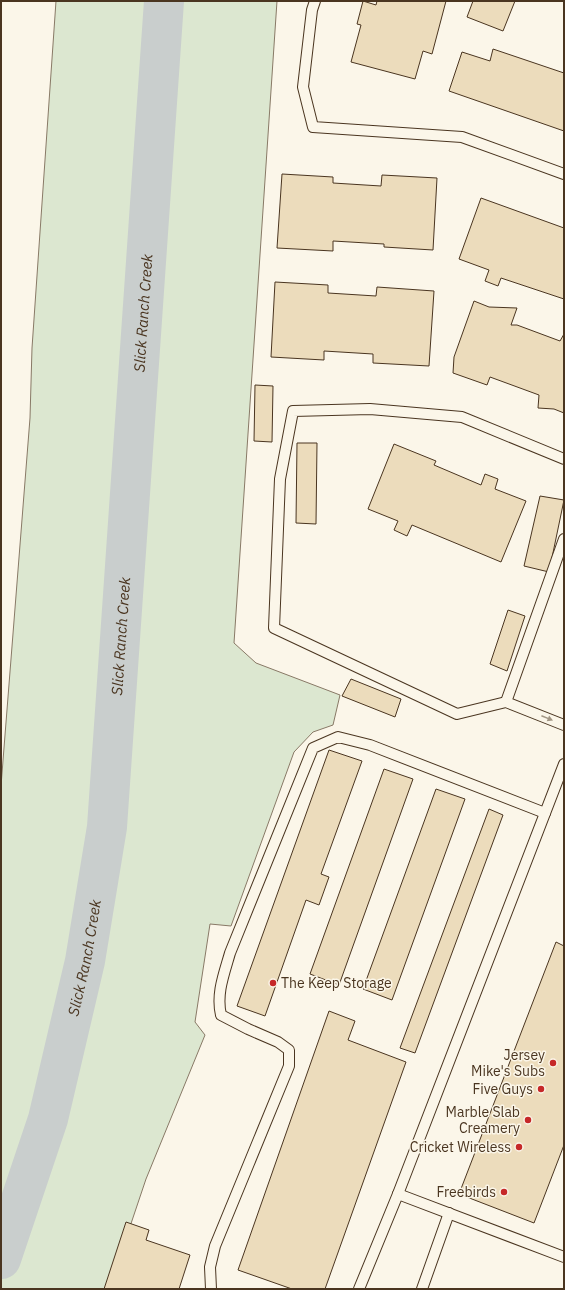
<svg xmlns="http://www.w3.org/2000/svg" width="565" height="1290" font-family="'IBM Plex Sans',sans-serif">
	<rect width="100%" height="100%" fill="#fbf6e9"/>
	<polygon fill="#dce7d0" stroke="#887966" points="56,1 277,1 234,643 256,663 340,695 333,725 313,732 294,752 231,926 210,924 195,1022 205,1035 146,1179 109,1289 1,1289 1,786 30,418 32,348"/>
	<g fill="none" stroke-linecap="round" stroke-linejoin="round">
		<path stroke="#c9cecd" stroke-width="40" id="s1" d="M1 1259 48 1119 85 961 107 827 164 1"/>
	</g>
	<g fill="#ecdcbc" stroke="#4a3520">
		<polygon points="363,1 376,5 377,1 446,1 432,54 423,51 415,79 351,62 361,25 357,24"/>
		<polygon points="473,1 515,1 503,31 467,17"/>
		<polygon points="493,49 564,73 564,131 449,91 462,52 490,61"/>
		<polygon points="282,174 333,177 333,183 381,186 382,175 437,178 433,250 384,247 384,244 333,241 333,251 277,248"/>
		<polygon points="481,198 564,228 564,299 501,278 498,286 485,281 489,270 459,259"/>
		<polygon points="275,282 328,285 328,293 376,296 377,287 434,291 429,366 373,363 373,354 324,351 324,360 271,357"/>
		<polygon points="474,301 489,307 517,308 511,325 517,325 560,341 564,334 564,413 554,409 538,408 539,395 490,377 487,385 453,373 454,357"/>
		<polygon points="255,385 273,386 272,442 254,441"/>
		<polygon points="297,443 317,443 316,524 296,523"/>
		<polygon points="394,444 436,461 434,465 481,485 485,474 498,479 495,489 526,501 501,562 412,525 407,536 394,530 398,521 368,509"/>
		<polygon points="540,496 564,500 549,572 524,566"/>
		<polygon points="508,610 525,616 507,671 490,664"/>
		<polygon points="351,679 401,699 395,717 342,696"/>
		<polygon points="329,750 362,761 321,874 329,877 319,905 306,900 265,1016 237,1006"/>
		<polygon points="384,769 413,779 339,985 310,974"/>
		<polygon points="436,789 465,799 392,1000 363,989"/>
		<polygon points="489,809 503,815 415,1053 400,1048"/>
		<polygon points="556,942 564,946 564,1145 534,1223 459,1194"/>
		<polygon points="329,1011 355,1021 348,1040 406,1062 325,1289 292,1289 238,1270"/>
		<polygon points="126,1222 149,1230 146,1240 190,1255 179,1289 104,1289"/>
	</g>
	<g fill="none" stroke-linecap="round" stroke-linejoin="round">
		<g stroke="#4a3520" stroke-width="12">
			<g id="lane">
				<polyline points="315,1 312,10 303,87 313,127 462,137 564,174"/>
				<polyline points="564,459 462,417 370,409 293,411 280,479 274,628 457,714 506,702 564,725"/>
				<polyline points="506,702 564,539"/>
				<polyline points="398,1194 564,1257"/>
				<path d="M211 1289 210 1267 215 1246 289 1066V1050L278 1042 248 1029 221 1015C216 994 224 974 230 953L313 748 338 737 370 745 545 813"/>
				<polyline points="359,1289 398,1194 564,764"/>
				<polyline points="422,1289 449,1213"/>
			</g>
		</g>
		<use href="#lane" stroke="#fbf6e9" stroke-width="10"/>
	</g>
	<defs><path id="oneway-solid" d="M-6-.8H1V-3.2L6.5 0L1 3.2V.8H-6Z"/></defs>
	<use fill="#a29684" href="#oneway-solid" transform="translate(547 718) rotate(22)"/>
	<g fill="#c62828" stroke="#fbf6e9" stroke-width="1.5">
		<circle cx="273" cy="983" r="4"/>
		<circle cx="553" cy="1063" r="4"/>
		<circle cx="541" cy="1089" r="4"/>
		<circle cx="528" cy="1120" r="4"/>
		<circle cx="519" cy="1147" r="4"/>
		<circle cx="504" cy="1192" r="4"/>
	</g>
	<g text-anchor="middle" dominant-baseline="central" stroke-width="3" stroke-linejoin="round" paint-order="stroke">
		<g font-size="14" fill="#4a3520" stroke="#fbf6e9" text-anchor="end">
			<text x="281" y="983" text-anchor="start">The Keep Storage</text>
			<text x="545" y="1055">Jersey<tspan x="545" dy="16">Mike's Subs</tspan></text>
			<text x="533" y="1089">Five Guys</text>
			<text x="520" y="1112">Marble Slab<tspan x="520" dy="16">Creamery</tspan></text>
			<text x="511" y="1147">Cricket Wireless</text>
			<text x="496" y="1192">Freebirds</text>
		</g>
		<g font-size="15" font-style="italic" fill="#4a3520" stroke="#fbf6e9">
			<text stroke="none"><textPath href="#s1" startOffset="961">Slick Ranch Creek</textPath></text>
			<text stroke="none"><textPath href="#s1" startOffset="637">Slick Ranch Creek</textPath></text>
			<text stroke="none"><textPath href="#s1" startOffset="313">Slick Ranch Creek</textPath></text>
		</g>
	</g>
	<rect width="565" height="1290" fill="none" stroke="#4a3520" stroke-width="4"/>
</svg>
